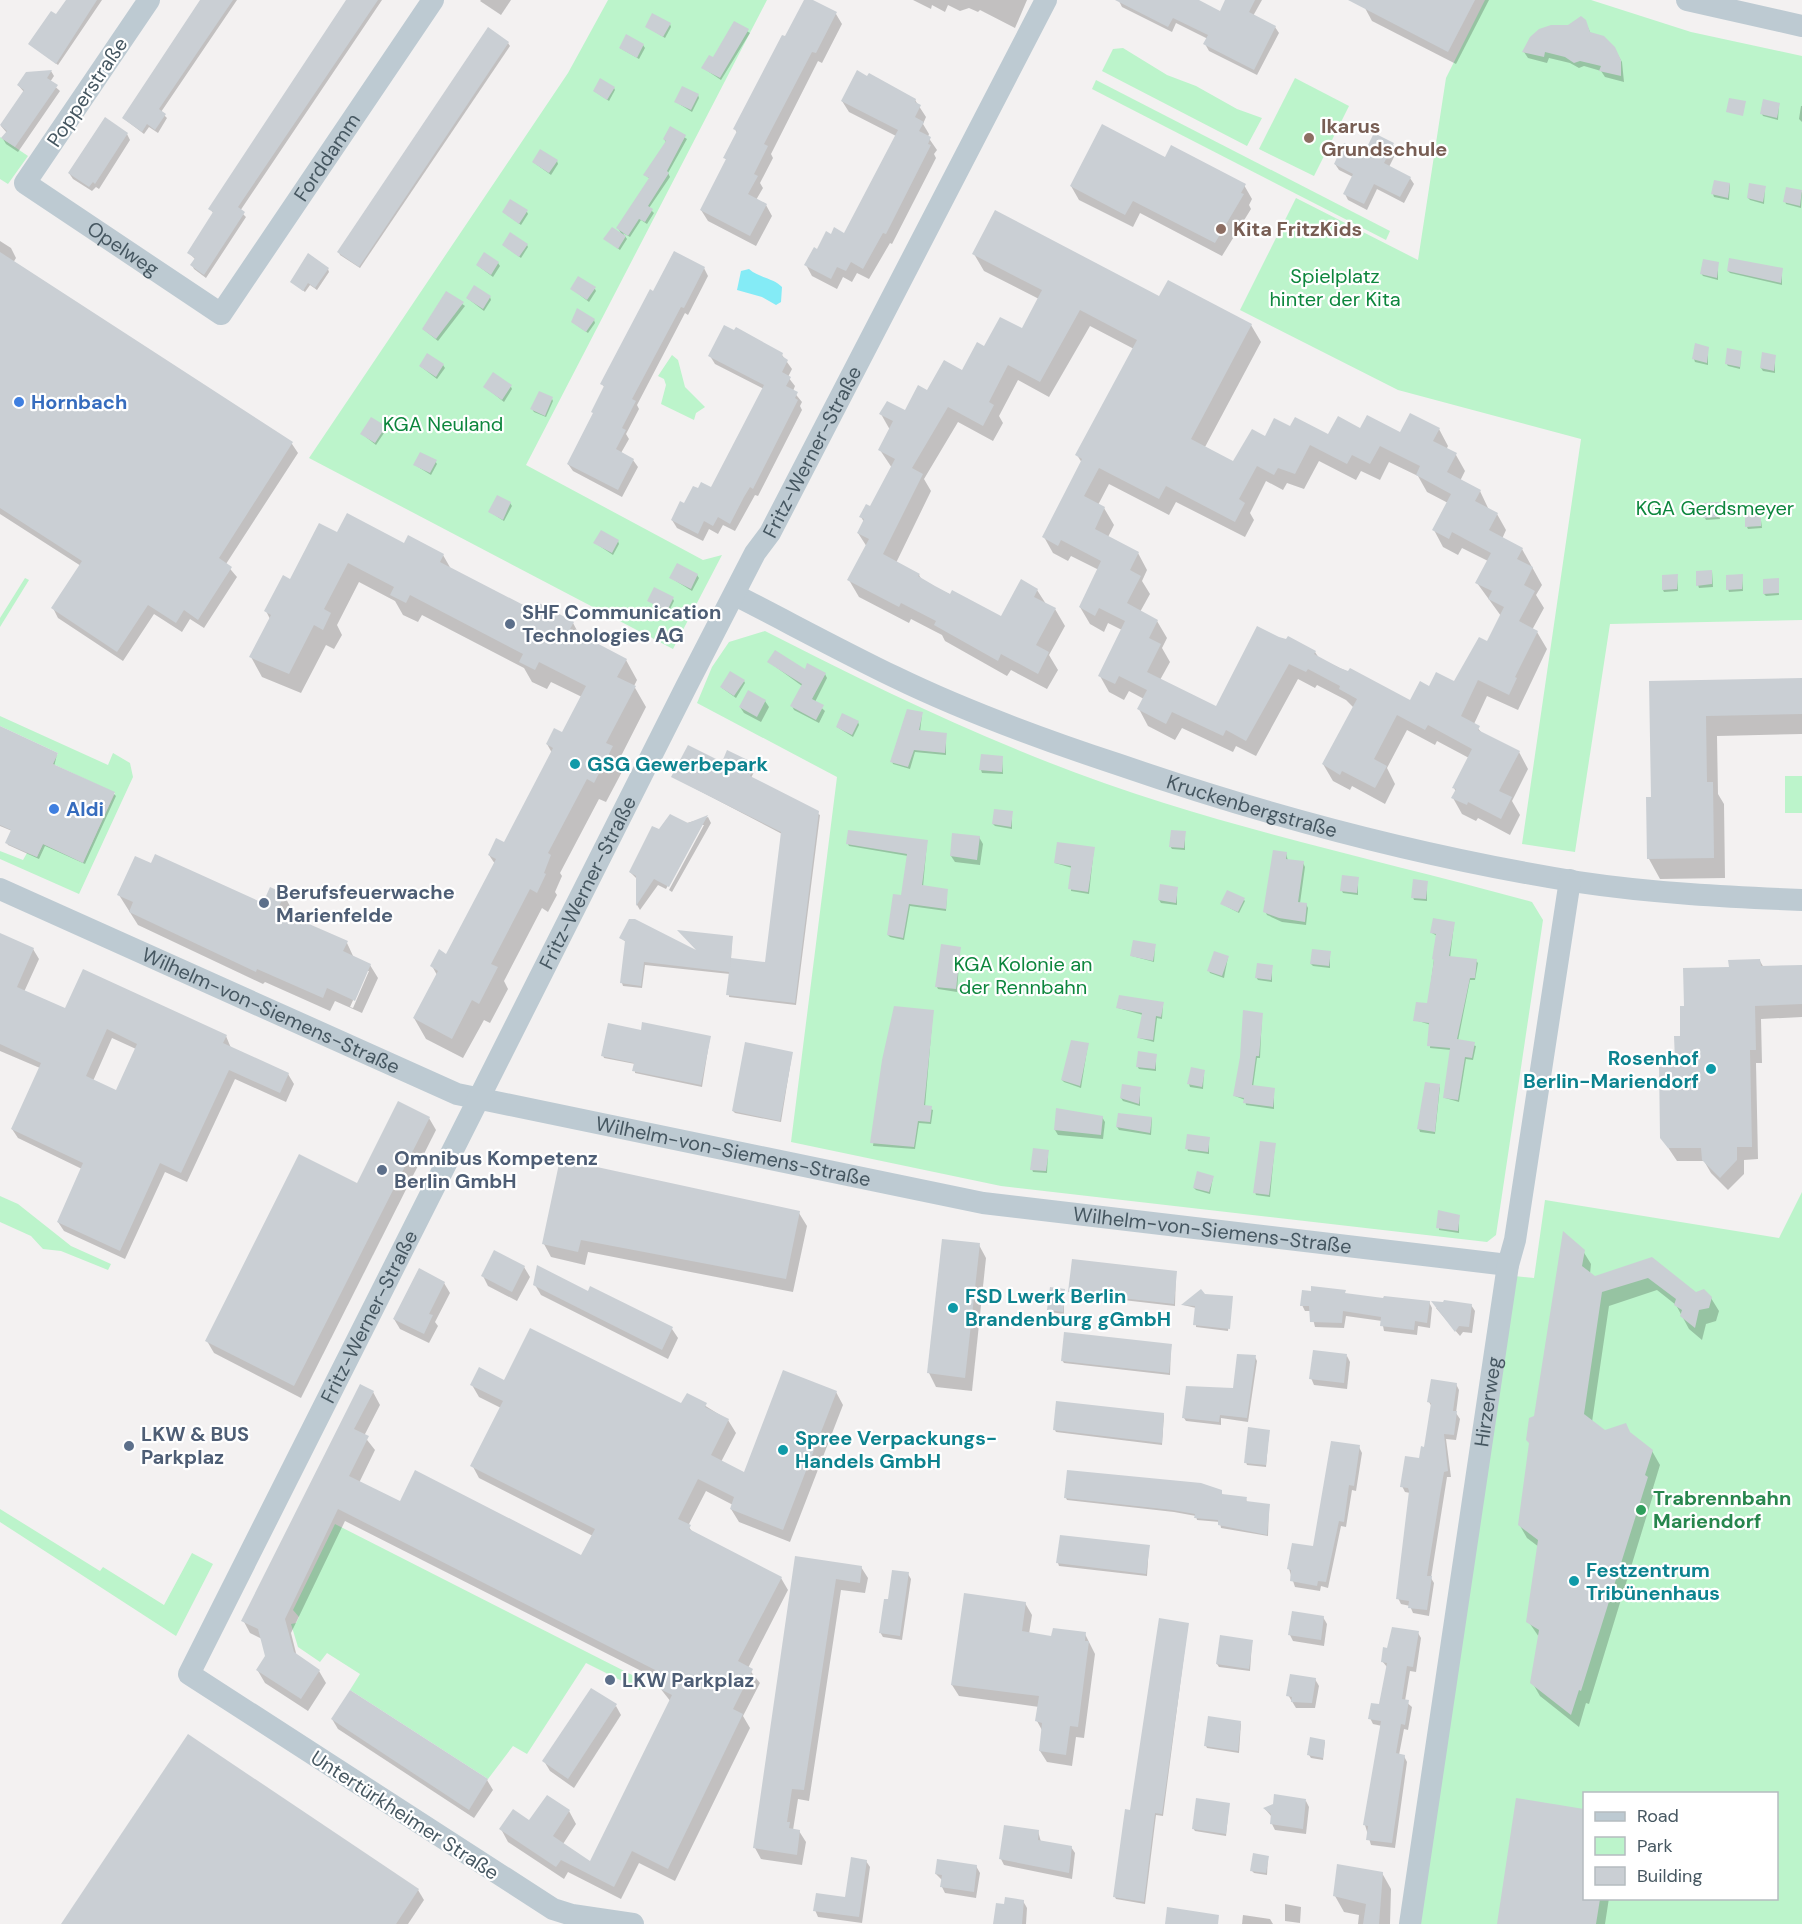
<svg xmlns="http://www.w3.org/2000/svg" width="1802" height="1924" font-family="'DM Sans',sans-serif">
	<rect width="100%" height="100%" fill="#f3f1f1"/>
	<g fill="#bcf4cb" fill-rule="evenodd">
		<polygon points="608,0 767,0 526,465 703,560 722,555 673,649 309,458 568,73"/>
		<polygon points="1485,0 1591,0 1691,32 1802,56 1802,620 1610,624 1575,852 1522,844 1581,439 1398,390 1240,310 1296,198 1418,260 1446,78"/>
		<polygon points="1123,48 1167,75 1196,86 1237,109 1262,118 1247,146 1102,71 1113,49"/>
		<polygon points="1295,78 1349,106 1314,176 1259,149"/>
		<polygon points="1096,80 1390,231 1386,240 1092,89"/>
		<polygon points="0,137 28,156 8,184 0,179"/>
		<polygon points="672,355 678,360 685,387 705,407 696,413 694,420 661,404 666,385 664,379 658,376"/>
		<polygon points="25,578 29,580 0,627 0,618"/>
		<path d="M765 631C894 697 1025 760 1164 803 1285 841 1410 868 1532 902L1543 920 1496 1235 1487 1242 1001 1186 791 1142 837 777 697 703 712 667 729 642Z"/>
		<polygon points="0,716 108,765 113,753 130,763 133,777 79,894 0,859 0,851 23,860 27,853 37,857 43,844 83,862 115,793 53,764 58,753 0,726"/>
		<rect x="1785" y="776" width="17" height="37"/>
		<path d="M1802 1192V1924H1416L1514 1276 1534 1278 1545 1200 1779 1238ZM1584 1794H1776V1898H1584Z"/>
		<polygon points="0,1196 18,1204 71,1246 111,1264 108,1270 61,1251 43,1249 31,1236 0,1222"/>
		<polygon points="0,1509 100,1571 103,1567 164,1605 192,1553 213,1564 176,1636 0,1522"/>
		<polygon points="335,1524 644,1681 640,1690 586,1663 527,1754 513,1746 488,1779 350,1690 360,1674 327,1653 320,1662 298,1647 291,1624 296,1623 299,1617 293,1610"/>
	</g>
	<path fill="#84ebf6" d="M749 269C759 278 774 278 782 287L781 302 776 305 762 297 737 290 741 271Z"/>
	<g fill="#0003" fill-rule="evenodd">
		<polygon points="67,0 102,0 58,65 30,44 56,16"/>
		<polygon points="203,0 237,0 161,112 167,118 158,133 149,127 144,134 123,118"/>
		<polygon points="348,0 382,0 240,211 246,217 206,278 194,269 192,265 196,260 189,253 214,214 210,209"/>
		<polygon points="511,0 501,15 480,1 481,0"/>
		<polygon points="806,0 836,14 842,24 822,63 818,61 771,154 773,158 760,183 763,188 756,200 766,205 772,216 756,246 708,221 701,210 727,161 725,158 737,133 735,129"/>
		<polygon points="913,0 1027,0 1015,28 980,10 978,12 969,8 960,11 948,5 945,12 932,5 931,9"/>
		<polygon points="1196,0 1220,13 1227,0 1262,0 1253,16 1275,27 1279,33 1257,75 1209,51 1205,44 1208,39 1176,23 1172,32 1122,7 1119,1"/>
		<polygon points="1369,0 1489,0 1456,64 1372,21 1365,8"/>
		<polygon points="1585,21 1591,34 1618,55 1622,62 1624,82 1605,77 1601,71 1584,66 1579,68 1570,63 1549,58 1547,63 1528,58 1524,52 1569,27"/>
		<polygon points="734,23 750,33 721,80 703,68 714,59"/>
		<polygon points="670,24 671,27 665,38 647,27"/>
		<polygon points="508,43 510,46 360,268 340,255 339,252"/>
		<polygon points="643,45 645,48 639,59 620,48"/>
		<polygon points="51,71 54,76 50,82 60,91 18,152 6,144 3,139 7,133 1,126 24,92 18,85 27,73"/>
		<polygon points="614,88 615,90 609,101 594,91"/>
		<polygon points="698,95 699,98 692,112 676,102"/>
		<polygon points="915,100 926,117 923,124 929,134 928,137 937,150 934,154 936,158 892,244 890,243 869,279 857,273 852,282 843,277 837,289 812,276 806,265 832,236 845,235 896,136 849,112 842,101"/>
		<polygon points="1779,104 1778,120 1763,116 1762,114"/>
		<polygon points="1801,106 1802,106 1802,122 1799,119"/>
		<polygon points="105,119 127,134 130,140 99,189 96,187 92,191 73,179 69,173"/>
		<polygon points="670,128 687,139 668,173 670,177 649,208 654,213 647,224 641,220 630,237 623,233 627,239 620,250 605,239 622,235 618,228 650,179 645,175 666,142 664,139"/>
		<polygon points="1393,145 1397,151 1389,167 1410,178 1414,184 1404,203 1377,189 1367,210 1348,200 1345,194 1353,177 1339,170 1335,164"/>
		<polygon points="1165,159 1244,185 1252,199 1249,205 1251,209 1222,256 1140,213 1133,227 1079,200 1071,186"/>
		<polygon points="557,161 558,164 551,175 533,162"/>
		<polygon points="1730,184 1729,200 1714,197 1713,194"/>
		<polygon points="1765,187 1764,204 1750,200 1748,198"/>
		<polygon points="1802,192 1801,208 1786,204 1785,201"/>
		<polygon points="503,212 527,212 528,214 521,225"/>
		<polygon points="0,241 11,248 16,258 13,263 292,444 298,453 226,564 237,577 204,628 190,619 182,632 154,614 123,661 58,618 53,608 81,566 0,514"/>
		<polygon points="503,245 527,245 528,247 521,258"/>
		<path d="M974 254 1160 298 1251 325 1261 342 1205 447 1234 463 1265 438 1291 428 1329 436 1361 430 1401 434 1439 429 1448 446 1446 450 1456 455 1465 471 1460 481 1480 491 1489 510 1497 514 1506 530 1502 539 1522 549 1542 585 1536 595 1544 608 1532 630 1537 632 1547 649 1518 710 1487 696 1474 724 1483 734 1519 752 1528 769 1512 801 1520 815 1510 835 1478 818 1476 821 1462 814 1453 798 1456 792 1454 788 1469 758 1437 741 1435 745 1407 730 1387 768 1395 784 1385 804 1352 786 1350 790 1333 781 1323 764 1354 708 1346 700 1317 685 1315 688 1298 679 1256 756 1236 746 1233 752 1182 728 1175 740 1148 726 1139 709 1144 699 1129 691 1124 700 1109 692 1100 676 1122 630 1108 623 1104 632 1090 624 1080 607 1099 570 1071 556 1068 561 1053 553 1044 537 1082 463 1077 455 1134 349 1090 326 1049 397 1018 380 999 416 1003 423 993 441 958 422 924 479 931 491 896 563 919 575 922 580 934 587 1002 618 1037 590 1046 604 1055 609 1065 626 1049 655 1058 670 1047 689 1011 670 1007 676 945 641 942 635 911 619 909 623 859 597 849 580 867 547 858 533 864 522 861 517 871 508 892 468 880 450 890 430 881 414 905 412 928 392 963 372 985 348 1022 330 1039 299 984 271ZM1319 461 1356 480 1361 471 1380 480 1389 462 1418 476 1427 492 1448 503 1434 530 1443 547 1458 555 1462 548 1488 561 1477 583 1501 616 1487 643 1454 683 1429 688 1411 702 1319 658 1315 652 1278 639 1217 708 1160 680 1170 662 1162 648 1167 638 1157 621 1140 612 1150 594 1142 581 1147 570 1138 553 1108 537 1114 525 1104 508 1098 505 1109 484 1169 515 1176 502 1245 537 1254 520 1250 513 1266 481 1283 490 1287 483 1304 489Z"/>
		<polygon points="498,263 500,266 493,277 477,265"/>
		<polygon points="1718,264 1718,280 1703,276 1701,273"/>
		<polygon points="704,268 708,276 688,315 685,313 637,405 639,409 626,434 629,439 621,453 633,460 638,467 622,497 573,471 568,464 594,415 605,388 602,384 654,293"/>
		<polygon points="328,269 329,272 317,290 310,285 305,292 292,282"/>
		<polygon points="1782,269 1782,285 1730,273 1728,271"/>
		<polygon points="572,289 595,289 596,291 589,302"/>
		<polygon points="446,293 465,306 438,341 423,329"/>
		<polygon points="490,297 491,300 484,311 467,298"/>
		<polygon points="594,320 595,323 588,333 572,322"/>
		<polygon points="1708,348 1708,365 1695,362 1694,359"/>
		<polygon points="1741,353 1740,369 1728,366 1726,363"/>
		<polygon points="782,355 792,369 788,377 795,386 793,391 802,402 800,406 802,410 758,496 755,495 735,531 723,525 718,534 709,529 703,541 677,528 672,520 685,505 712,489 764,389 715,364 710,356"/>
		<polygon points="1775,357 1775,373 1763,371 1761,368"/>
		<polygon points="443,365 445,368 437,379 420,366"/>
		<polygon points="485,387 511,387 512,389 504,402"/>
		<polygon points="552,399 553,401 546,417 534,412 532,409"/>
		<polygon points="384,427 386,430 376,445 362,434"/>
		<polygon points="435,461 437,464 431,475 415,465"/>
		<polygon points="510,503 512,506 504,521 490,512"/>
		<polygon points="1718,504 1720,519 1706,520 1705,518"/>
		<polygon points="1760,513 1762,528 1748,529 1747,527"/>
		<polygon points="338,534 405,545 443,555 451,569 534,612 573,623 580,636 626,660 637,680 634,686 646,707 619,760 624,768 606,802 599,799 560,873 562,876 555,892 557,895 548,912 542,908 504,981 508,989 490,1023 484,1020 463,1058 426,1039 414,1018 437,975 432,966 447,956 495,864 489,855 505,844 552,753 547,744 563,734 582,697 551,682 547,689 532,682 524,668 422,615 418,622 403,615 395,601 359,582 337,625 342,635 334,649 326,645 301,693 262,677 251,657 270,619 266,611 290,581"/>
		<polygon points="618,541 619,544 613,555 595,543"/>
		<polygon points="1712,571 1713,587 1699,588 1698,585"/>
		<polygon points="697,575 699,578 692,591 671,578"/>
		<polygon points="1742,575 1743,591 1729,592 1728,589"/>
		<polygon points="1677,576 1678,591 1664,592 1663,590"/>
		<polygon points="1778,580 1779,595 1766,596 1764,594"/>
		<polygon points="673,599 674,601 668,613 649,601"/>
		<polygon points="769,662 825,674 827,678 815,702 825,711 819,723 794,710 792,706 802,686"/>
		<polygon points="744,681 745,683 736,698 722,688"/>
		<polygon points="1802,681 1802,734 1717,736 1718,794 1724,804 1725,878 1660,879 1649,859 1653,798 1650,683"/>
		<polygon points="765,701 769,707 761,722 744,713 740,707"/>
		<polygon points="922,714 920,732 946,735 946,755 915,752 910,769 893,764 892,761"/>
		<polygon points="858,722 859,725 853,737 837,727"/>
		<polygon points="0,729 57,754 54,767 114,794 116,796 85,864 45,846 39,859 8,845 7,843 12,831 0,826"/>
		<polygon points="1002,758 1003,774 982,773 981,770"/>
		<polygon points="722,764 755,766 756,768 751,778 820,815 796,1005 729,997 730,974 645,965 642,988 623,986 622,983 627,943 621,938 699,953 732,937 731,960 766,964 782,834 673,777"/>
		<polygon points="1012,813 1012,829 995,826 993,824"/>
		<polygon points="708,817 711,823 672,892 669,890 704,825 701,825 666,889 658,885 640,910 637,905 638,880 630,872 659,831"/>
		<polygon points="1185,833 1185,850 1172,849 1170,846"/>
		<polygon points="979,837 983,844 980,865 955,862 951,856"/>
		<polygon points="927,842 923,887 947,890 946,911 910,906 904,940 890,937 888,935 902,897 908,856 849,846 848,844"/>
		<polygon points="1094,848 1089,894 1071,891 1072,868 1055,863"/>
		<polygon points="1286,853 1288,861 1303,863 1305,867 1300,903 1306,904 1308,908 1306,925 1282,922 1267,915 1265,911"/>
		<polygon points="1358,878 1358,895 1343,893 1342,891"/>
		<polygon points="1427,883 1427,901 1414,900 1413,897"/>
		<polygon points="1177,888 1177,905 1161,903 1159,900"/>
		<path d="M119 895 263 905 284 895 291 908 288 916 347 943 354 958 370 965 378 978 362 1013 335 1001 330 1011 265 982 263 984 138 925ZM366 971H369L353 1008 350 1007Z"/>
		<polygon points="1243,899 1245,901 1239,913 1222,904"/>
		<polygon points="1454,924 1450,958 1476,961 1478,963 1475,980 1470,980 1458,1041 1476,1046 1473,1060 1466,1059 1459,1102 1445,1098 1451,1050 1430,1048 1431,1025 1415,1020 1428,1005 1437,936 1432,933"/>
		<path d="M0 934 33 949 39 959 24 992 66 1010 226 1036 231 1048 288 1074 294 1084 286 1102 235 1079 187 1182 165 1172 125 1259 64 1231 58 1222 82 1169 18 1138 12 1129 40 1068 0 1051ZM112 1038 136 1049 117 1092 93 1081Z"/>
		<polygon points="1155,945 1154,962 1132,956"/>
		<polygon points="960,949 957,992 938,989 937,987"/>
		<polygon points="1330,952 1330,968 1313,966 1311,964"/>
		<polygon points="1228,957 1224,978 1210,973 1209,971"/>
		<polygon points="1760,961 1764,968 1802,967 1802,1017 1761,1019 1762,1063 1756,1063 1758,1159 1744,1160 1744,1174 1728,1190 1711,1173 1704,1161 1677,1161 1661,1137 1686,1007 1730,969"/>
		<polygon points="1272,966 1272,982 1258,980 1256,977"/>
		<polygon points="1163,1004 1162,1019 1157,1018 1154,1042 1139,1038 1143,1015 1118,1008"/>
		<polygon points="933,1011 925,1107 933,1110 931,1124 919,1123 915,1149 873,1146 884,1060"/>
		<polygon points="1262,1014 1260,1058 1257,1058 1253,1087 1274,1090 1274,1109 1246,1105 1245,1100 1235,1096"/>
		<polygon points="642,1031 710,1037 702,1087 635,1073 635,1064 604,1058 603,1055"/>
		<polygon points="1088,1044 1081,1088 1064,1082 1062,1080"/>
		<polygon points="792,1054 781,1122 735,1113 733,1111"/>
		<polygon points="1156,1056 1156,1071 1139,1069 1137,1066"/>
		<polygon points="1204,1071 1203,1089 1190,1087 1189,1084"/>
		<polygon points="1440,1086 1435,1134 1420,1132 1419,1129"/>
		<polygon points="1140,1088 1140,1106 1123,1101 1121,1098"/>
		<polygon points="1102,1117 1105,1122 1103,1139 1058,1135 1055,1130"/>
		<polygon points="429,1118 436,1130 301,1398 214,1353 207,1341 358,1185"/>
		<polygon points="1152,1118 1151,1135 1119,1130 1117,1127"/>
		<polygon points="1209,1139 1209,1154 1188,1151 1187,1148"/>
		<polygon points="1275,1144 1270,1197 1256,1195 1255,1192"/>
		<polygon points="1048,1152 1047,1173 1033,1172 1032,1169"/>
		<polygon points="1213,1177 1210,1194 1196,1190 1194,1188"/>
		<polygon points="1439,1212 1459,1216 1459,1233 1439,1230"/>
		<polygon points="799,1213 807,1226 793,1292 588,1252 585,1265 551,1257 544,1244"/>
		<polygon points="979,1245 986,1258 972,1391 936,1387 929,1373"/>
		<polygon points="1583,1251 1591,1264 1590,1274 1595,1278 1652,1259 1696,1294 1711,1298 1719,1311 1716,1321 1706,1324 1702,1340 1689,1329 1676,1305 1657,1290 1609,1306 1592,1422 1604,1432 1632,1435 1652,1451 1660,1465 1653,1488 1654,1492 1589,1704 1586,1703 1579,1727 1540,1696 1532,1682 1539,1637 1528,1621 1539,1547 1527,1538 1519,1524 1535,1418"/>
		<polygon points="524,1267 530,1277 517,1301 488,1286 483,1276"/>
		<polygon points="1176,1272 1175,1306 1071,1294 1070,1291"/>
		<polygon points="444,1283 450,1293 435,1322 438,1326 429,1343 400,1329 394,1319"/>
		<polygon points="535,1285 588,1293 591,1288 672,1329 678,1338 668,1359 541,1295"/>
		<polygon points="1064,1291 1064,1314 1050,1312 1049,1310"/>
		<polygon points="1205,1295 1231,1298 1228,1331 1196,1327 1196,1308 1183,1305"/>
		<polygon points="1385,1300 1429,1302 1432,1308 1430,1328 1418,1326 1417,1335 1384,1331 1382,1321 1346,1316 1344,1328 1315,1327 1311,1311 1305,1311 1302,1305"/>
		<polygon points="1471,1305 1475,1311 1472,1333 1463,1332 1460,1336 1436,1308"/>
		<polygon points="1171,1346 1170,1375 1064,1363 1062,1360"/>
		<polygon points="1347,1356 1350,1362 1347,1389 1314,1385 1311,1378"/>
		<polygon points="1255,1357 1257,1361 1248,1422 1221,1418 1221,1425 1186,1421 1184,1418 1234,1390"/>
		<polygon points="504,1382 682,1405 688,1395 728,1420 736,1433 721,1462 745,1474 836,1392 843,1405 790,1542 739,1522 731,1509 733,1505 706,1491 688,1526 694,1534 781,1578 788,1590 748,1668 760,1683 743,1716 750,1728 675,1881 639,1863 621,1899 568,1872 564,1879 508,1842 501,1829 569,1811 576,1824 563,1844 591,1863 671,1702 660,1688 663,1682 345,1521 291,1633 297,1657 319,1671 326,1683 308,1711 265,1683 258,1671 267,1656 262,1639 250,1633 243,1620 373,1392 380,1405 364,1436 375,1450 359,1483 401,1503 581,1557 593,1536 479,1478 472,1465 501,1408 479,1397 472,1385"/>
		<polygon points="1456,1384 1459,1390 1456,1413 1460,1419 1456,1440 1446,1439 1451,1477 1447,1477 1431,1578 1434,1583 1429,1616 1413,1613 1410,1606 1401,1604 1398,1598 1410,1493 1405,1492 1402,1486 1426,1448 1432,1407 1429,1402"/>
		<polygon points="1164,1415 1162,1445 1056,1432 1055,1430"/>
		<polygon points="1269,1431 1266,1467 1247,1465 1246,1462"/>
		<polygon points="1359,1447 1362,1453 1356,1491 1352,1490 1346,1527 1341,1526 1328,1588 1321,1586 1320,1591 1295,1587 1289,1569 1314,1547"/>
		<polygon points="1221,1491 1223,1496 1246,1498 1247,1503 1269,1505 1268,1536 1221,1528 1220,1522 1197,1520 1196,1516 1174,1512 1067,1500 1066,1498"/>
		<polygon points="1149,1546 1147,1576 1059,1566 1058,1563"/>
		<polygon points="796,1558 861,1567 868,1578 865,1593 841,1590 809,1801 798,1799 793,1830 799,1831 806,1842 802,1865 761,1859 755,1848"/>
		<polygon points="908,1574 911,1579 902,1640 883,1637 880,1632 889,1601"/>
		<polygon points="1025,1603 1032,1615 1029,1634 1053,1638 1085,1634 1095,1654 1084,1738 1076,1737 1072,1766 1047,1762 1040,1751 1043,1732 1037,1721 1039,1707 959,1696 952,1685"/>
		<polygon points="1323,1617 1327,1624 1324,1646 1293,1641 1290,1635"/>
		<polygon points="1188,1624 1163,1816 1156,1815 1145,1904 1116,1899 1115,1897"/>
		<polygon points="1418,1633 1421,1638 1416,1672 1410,1671 1405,1701 1412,1707 1408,1730 1404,1729 1399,1755 1404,1756 1407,1762 1395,1848 1371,1845 1365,1825 1382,1726 1373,1724 1370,1718 1381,1706 1387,1667 1382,1661 1388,1650"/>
		<polygon points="1252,1642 1250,1671 1219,1667 1217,1664"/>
		<polygon points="1315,1679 1319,1686 1315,1708 1296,1708 1288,1695"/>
		<polygon points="616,1706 621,1715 574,1788 550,1771 544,1761"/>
		<polygon points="332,1719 487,1780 493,1790 474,1818 338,1729"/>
		<polygon points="1241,1723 1239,1753 1207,1748 1206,1746"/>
		<polygon points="1325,1741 1323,1760 1311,1758 1309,1755"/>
		<polygon points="1518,1800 1584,1810 1584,1898 1609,1898 1605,1924 1499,1924"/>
		<polygon points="1306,1801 1309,1807 1306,1834 1275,1830 1272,1824 1272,1817 1265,1809"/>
		<polygon points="1229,1805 1226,1836 1195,1831 1193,1828"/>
		<polygon points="1038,1831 1041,1842 1071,1847 1075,1853 1072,1879 1004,1865 1001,1859"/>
		<polygon points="1268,1857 1267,1875 1254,1873 1252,1871"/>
		<polygon points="866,1861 870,1867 862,1923 818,1917 815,1910 846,1899"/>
		<polygon points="976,1866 980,1873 976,1898 945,1893 942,1887 942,1880 936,1874"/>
		<polygon points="1382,1873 1391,1889 1390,1924 1358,1924 1359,1915 1344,1912 1335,1896"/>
		<polygon points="418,1890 424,1900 408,1924 62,1924"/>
		<polygon points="1023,1901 1027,1908 1026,1924 995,1924 1005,1906"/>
		<polygon points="1285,1904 1301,1907 1300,1923 1285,1921"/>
		<polygon points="1243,1915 1270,1919 1273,1924 1242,1924"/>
	</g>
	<g fill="#cacfd4" fill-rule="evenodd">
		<polygon points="66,0 97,0 56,64 28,44 51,11 56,14"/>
		<polygon points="200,0 233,0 159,109 166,114 155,130 147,124 142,132 122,118"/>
		<polygon points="346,0 378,0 238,207 245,212 204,275 190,265 195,258 187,253 213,212 208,209"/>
		<polygon points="804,0 813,0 837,12 816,53 812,52 764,144 768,146 754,174 758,176 748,194 767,204 750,236 700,210 726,159 723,158 737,131 733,129 782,35 785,36"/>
		<polygon points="1115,0 1199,0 1220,11 1225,0 1255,0 1249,12 1276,26 1254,70 1203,44 1208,35 1173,18 1168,27"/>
		<polygon points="1348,0 1475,0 1448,52"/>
		<polygon points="652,13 671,23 663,37 645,27"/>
		<polygon points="1581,16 1586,20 1590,32 1604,36 1615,47 1621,60 1621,76 1599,71 1601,66 1580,61 1574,63 1565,57 1545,52 1544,57 1522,52 1530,37 1539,29 1551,25 1568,25"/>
		<polygon points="734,21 749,29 720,78 701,68 709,55 713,57"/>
		<polygon points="488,27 509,42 359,267 337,252"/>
		<polygon points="626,34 644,44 637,58 619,48"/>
		<polygon points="52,70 47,78 58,85 15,147 1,138 7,131 0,125 24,90 17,85 26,72"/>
		<polygon points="857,70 867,76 869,73 916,99 915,102 921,105 915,117 924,122 919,131 931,137 928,144 931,145 886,234 883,233 863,269 851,262 846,271 837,267 831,279 804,265 814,247 817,249 826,231 831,234 834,227 844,233 898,130 841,101"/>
		<polygon points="600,78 615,87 607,100 593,91"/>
		<polygon points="682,86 699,94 691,110 674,102"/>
		<polygon points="1729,98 1746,101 1743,116 1726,112"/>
		<polygon points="1763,99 1780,103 1777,118 1760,114"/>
		<polygon points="105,117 128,133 95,184 93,182 89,187 68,173"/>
		<polygon points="1102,124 1165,157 1171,145 1246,184 1241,193 1244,194 1215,243 1133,201 1125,215 1070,186"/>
		<polygon points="670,126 686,135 667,171 669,173 648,206 653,209 645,222 639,219 628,236 616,228 649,178 643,175 666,141 663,139"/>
		<polygon points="1374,133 1394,143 1384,163 1411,177 1400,197 1374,184 1364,204 1343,194 1353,174 1334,164 1344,143 1364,153"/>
		<polygon points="540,149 558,160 549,173 532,162"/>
		<polygon points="1714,180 1730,183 1728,198 1711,194"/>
		<polygon points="1749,183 1766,186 1763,202 1747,198"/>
		<polygon points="1786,187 1802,190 1800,206 1783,202"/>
		<polygon points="510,199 528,210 519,224 502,212"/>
		<path d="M995 210 1159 296 1168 280 1252 324 1191 439 1233 461 1252 429 1265 436 1274 418 1290 426 1295 417 1328 434 1338 416 1360 428 1367 415 1400 432 1410 413 1440 428 1433 441 1457 453 1447 472 1481 490 1475 501 1498 513 1489 530 1523 548 1517 559 1533 567 1524 585 1535 591 1519 621 1538 631 1515 677 1517 678 1509 695 1478 680 1461 716 1480 726 1478 730 1520 751 1499 791 1512 797 1501 819 1468 802 1467 805 1451 798 1456 789 1452 788 1472 749 1428 725 1425 730 1397 715 1374 759 1387 766 1375 788 1342 771 1340 775 1322 764 1357 699 1339 689 1340 686 1308 669 1306 672 1289 664 1246 741 1226 730 1223 736 1172 712 1166 724 1137 709 1147 690 1119 676 1115 684 1098 676 1125 621 1099 608 1095 616 1079 607 1101 561 1061 540 1058 546 1042 537 1082 459 1075 455 1137 340 1080 310 1040 382 1008 365 989 402 994 405 983 426 948 407 912 468 923 474 883 554 920 574 918 576 935 586 950 594 952 590 1001 616 1021 579 1038 589 1034 597 1056 608 1036 645 1049 652 1038 674 1001 654 998 661 934 625 936 621 901 603 899 607 847 580 869 539 857 533 864 519 859 517 866 504 870 506 895 459 878 450 893 421 879 414 887 401 905 410 918 385 927 390 944 360 962 370 977 342 984 346 1000 317 1022 328 1042 290 972 254ZM1310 445 1347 464 1352 455 1370 464 1380 446 1420 466 1416 475 1451 494 1432 530 1449 539 1452 532 1491 553 1475 583 1492 591 1488 599 1504 607 1487 641 1479 637 1454 681 1436 672 1429 686 1420 681 1410 700 1350 668 1348 671 1340 668 1314 654 1316 651 1288 636 1286 639 1279 637 1257 626 1216 706 1147 672 1161 644 1149 638 1158 620 1127 603 1141 576 1130 570 1139 552 1095 529 1105 507 1084 496 1099 468 1159 499 1166 486 1235 522 1245 503 1239 499 1257 466 1274 475 1278 468 1295 474Z"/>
		<polygon points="612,227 626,236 618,249 603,239"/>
		<polygon points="510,232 528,244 519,257 502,245"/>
		<polygon points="674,251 705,267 684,308 681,307 632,399 636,401 622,428 626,430 616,449 634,459 618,490 567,464 593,413 591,412 604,386 600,384 650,289 653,291"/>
		<polygon points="0,252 293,442 219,558 232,567 198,620 184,610 176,623 148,605 117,652 51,608 82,561 0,508"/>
		<polygon points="484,252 499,262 491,275 476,265"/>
		<polygon points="308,253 329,268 315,288 308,283 303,291 290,282"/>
		<polygon points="1729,258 1783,268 1781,283 1727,271"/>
		<polygon points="1703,259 1719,262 1717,278 1700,274"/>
		<polygon points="578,276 596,287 587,300 570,289"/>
		<polygon points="474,285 491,296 483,309 466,298"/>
		<polygon points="446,291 464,302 436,339 422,329"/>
		<polygon points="577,308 595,319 586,332 571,322"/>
		<polygon points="724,325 734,330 736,327 783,353 782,356 788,360 782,372 791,377 786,386 798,392 795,398 798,400 753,489 750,487 744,497 730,524 718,517 713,526 704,521 698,534 671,520 680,501 684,503 693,486 698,488 701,482 711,487 764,385 708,356"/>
		<polygon points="1695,343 1709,347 1707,363 1692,359"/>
		<polygon points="1727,348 1742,351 1740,367 1725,364"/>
		<polygon points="1762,352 1776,355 1774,371 1760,368"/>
		<polygon points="427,353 444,364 436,377 419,366"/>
		<polygon points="493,372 512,385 502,400 483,387"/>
		<polygon points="539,391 553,397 545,416 530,409"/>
		<polygon points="371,417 386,426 375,443 360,434"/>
		<polygon points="420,452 437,460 430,473 413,465"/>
		<polygon points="497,495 511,502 503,520 488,512"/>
		<polygon points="1719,502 1719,517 1703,518 1703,503"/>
		<polygon points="1761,511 1761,526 1745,527 1745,512"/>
		<polygon points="347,513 404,543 408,535 444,554 440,562 533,610 537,602 574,622 570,629 627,659 617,677 636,686 606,743 613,746 594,783 587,779 548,853 551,855 544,873 546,874 537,893 530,889 491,964 498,967 479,1004 472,1000 452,1039 413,1018 438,971 430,966 439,949 446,954 496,859 488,855 496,838 504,842 553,748 546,744 554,728 562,732 586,686 539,662 535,670 519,662 523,654 410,595 406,603 390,595 394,587 348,563 324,609 331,613 323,630 314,625 289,674 249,657 271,615 264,611 283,575 290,579 319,523 337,532"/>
		<polygon points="601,530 619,540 612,553 593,543"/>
		<polygon points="677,563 698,574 691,589 669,578"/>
		<polygon points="1712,570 1712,584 1696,586 1696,571"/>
		<polygon points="1678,574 1677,589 1662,590 1662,575"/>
		<polygon points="1743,574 1742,589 1726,590 1726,575"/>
		<polygon points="1779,578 1779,593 1763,594 1763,579"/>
		<polygon points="654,587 674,597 667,611 647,601"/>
		<polygon points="775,650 805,669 807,663 826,673 812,699 824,705 816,720 790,706 802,684 767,662"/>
		<polygon points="730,671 745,680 734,696 720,687"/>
		<polygon points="1802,678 1802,714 1706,716 1707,782 1713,782 1714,858 1647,859 1646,797 1651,797 1649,681"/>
		<polygon points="748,690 766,700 757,717 739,707"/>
		<polygon points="907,709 923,712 919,730 947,733 945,753 914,750 908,767 890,762"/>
		<polygon points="842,713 859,721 852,735 836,727"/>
		<polygon points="0,726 58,753 53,764 115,792 83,863 43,844 37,857 5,843 11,830 0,825"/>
		<polygon points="688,745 722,762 727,750 756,764 750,776 819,811 795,1003 726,995 729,972 644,962 641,986 620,983 625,941 619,938 629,919 635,919 696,950 677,930 733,936 730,967 731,958 765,962 781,832 671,777"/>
		<polygon points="981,754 1003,756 1002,772 979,770"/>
		<polygon points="994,809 1013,811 1011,827 992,824"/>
		<polygon points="670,814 688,823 708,815 669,887 654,879 636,906 636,876 629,872 652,826 659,829"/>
		<polygon points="848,830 928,840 922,885 948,889 946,909 909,904 903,938 887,935 893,894 901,895 907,854 846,844"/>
		<polygon points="1171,830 1186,831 1184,848 1169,847"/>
		<polygon points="952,833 980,836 977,860 950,856"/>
		<polygon points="1057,842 1095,847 1088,892 1068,889 1071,866 1054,863"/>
		<polygon points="1273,850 1287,852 1286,859 1304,861 1298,902 1307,903 1305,922 1279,918 1263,912"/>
		<polygon points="155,854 263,903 270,887 285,894 277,910 348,941 343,951 371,964 355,1001 327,988 323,998 257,969 256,972 129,912 133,902 117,895 135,856 151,863"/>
		<polygon points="1342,875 1359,877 1357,893 1340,891"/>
		<polygon points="1413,879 1428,881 1426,899 1411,898"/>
		<polygon points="1160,884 1178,887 1176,903 1158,900"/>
		<polygon points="1227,890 1245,898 1238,912 1220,904"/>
		<polygon points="1433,918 1455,922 1449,956 1477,959 1475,978 1470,978 1457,1039 1475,1042 1472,1058 1465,1057 1458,1100 1443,1098 1450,1048 1427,1046 1429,1023 1413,1021 1416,1002 1427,1003 1434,960 1432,959 1436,934 1430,933"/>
		<path d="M0 933 34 948 17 987 65 1008 83 969 227 1035 223 1043 289 1073 280 1093 229 1070 181 1173 160 1163 120 1251 57 1222 83 1163 11 1129 41 1063 0 1044ZM107 1029 137 1044 116 1090 86 1076Z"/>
		<polygon points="1133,940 1156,944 1153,961 1130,956"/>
		<polygon points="941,944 961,947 956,989 935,987"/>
		<polygon points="1312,949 1331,951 1329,966 1310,964"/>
		<polygon points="1214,951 1229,956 1222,976 1207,971"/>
		<polygon points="1760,959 1761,966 1802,965 1802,1004 1755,1006 1756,1050 1750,1050 1752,1147 1737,1147 1737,1160 1720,1178 1702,1160 1701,1148 1668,1148 1660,1138 1659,1062 1675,1061 1674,1036 1680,1036 1680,1006 1684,1006 1683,968 1729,967 1728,960"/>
		<polygon points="1257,963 1273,965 1271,980 1255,978"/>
		<polygon points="1119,995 1164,1002 1161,1017 1156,1016 1153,1040 1137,1038 1142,1013 1116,1008"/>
		<polygon points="894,1006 934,1010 924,1105 932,1106 930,1122 918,1121 914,1147 870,1143 882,1060"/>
		<polygon points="1243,1010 1263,1013 1259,1056 1256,1056 1252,1085 1275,1088 1273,1107 1243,1103 1244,1098 1233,1096 1240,1057"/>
		<polygon points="642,1022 711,1036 701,1085 632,1071 634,1063 601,1056 608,1023 641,1030"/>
		<polygon points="1071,1040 1089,1043 1080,1086 1061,1080"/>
		<polygon points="745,1042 793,1052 780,1121 732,1111"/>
		<polygon points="1138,1051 1157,1054 1155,1069 1136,1067"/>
		<polygon points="1191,1067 1205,1070 1202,1087 1187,1084"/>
		<polygon points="1425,1082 1440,1084 1435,1132 1417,1129"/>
		<polygon points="1122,1084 1141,1087 1139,1104 1120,1098"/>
		<polygon points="398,1101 430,1117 294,1386 205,1341 299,1154 357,1183"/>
		<polygon points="1056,1108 1103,1116 1101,1135 1054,1130"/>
		<polygon points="1118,1113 1152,1117 1150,1133 1116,1127"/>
		<polygon points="1187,1134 1210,1137 1208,1152 1185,1149"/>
		<polygon points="1260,1141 1276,1143 1269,1195 1253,1193"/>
		<polygon points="1033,1148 1049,1150 1046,1171 1030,1170"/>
		<polygon points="560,1159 800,1211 786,1279 581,1240 578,1252 542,1244"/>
		<polygon points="1197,1171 1214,1176 1209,1192 1193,1188"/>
		<polygon points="1438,1210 1460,1215 1458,1231 1436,1228"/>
		<polygon points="1563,1231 1585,1250 1582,1266 1595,1276 1652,1257 1696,1292 1704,1289 1712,1297 1709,1308 1699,1310 1695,1328 1680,1316 1682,1310 1674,1305 1676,1299 1648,1278 1602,1292 1584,1414 1605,1430 1626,1423 1630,1432 1653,1450 1645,1475 1648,1477 1581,1691 1579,1690 1571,1715 1530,1683 1539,1630 1526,1622 1538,1540 1518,1525 1529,1443 1526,1440 1529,1418 1534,1416"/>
		<polygon points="942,1239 980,1243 965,1378 927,1373"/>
		<polygon points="494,1250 525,1266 512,1292 481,1276"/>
		<polygon points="1072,1259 1177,1271 1174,1304 1068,1292"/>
		<polygon points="537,1265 588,1291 590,1286 673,1327 662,1350 533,1285"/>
		<polygon points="419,1268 445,1282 429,1314 433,1315 424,1334 393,1319"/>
		<polygon points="1311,1286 1346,1290 1345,1293 1383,1298 1384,1296 1430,1301 1427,1323 1415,1321 1414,1330 1380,1326 1381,1317 1343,1311 1342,1323 1310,1322 1309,1306 1300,1306 1302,1290 1311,1291"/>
		<polygon points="1050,1287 1065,1289 1063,1312 1047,1310"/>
		<polygon points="1201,1289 1205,1294 1233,1296 1230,1329 1193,1325 1195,1306 1181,1305"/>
		<polygon points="1444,1300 1472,1304 1469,1327 1459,1326 1455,1332 1431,1301 1443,1302"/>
		<polygon points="530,1328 681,1403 687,1393 707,1403 705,1407 729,1419 711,1455 744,1472 783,1370 837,1391 783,1530 730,1509 734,1497 698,1479 678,1519 691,1525 689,1529 782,1577 738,1661 753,1669 733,1709 743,1714 668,1869 632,1851 614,1887 561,1860 556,1867 499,1829 513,1809 529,1820 547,1795 570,1810 553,1836 590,1861 672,1695 658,1688 665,1675 338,1509 285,1619 294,1652 320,1670 301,1699 256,1670 265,1656 258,1629 241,1621 360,1384 374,1391 354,1429 369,1436 349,1476 400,1501 415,1470 581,1555 595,1529 470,1466 503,1401 470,1385 479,1367 504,1380"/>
		<polygon points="1064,1332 1172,1344 1169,1373 1061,1361"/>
		<polygon points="1313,1350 1347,1354 1344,1383 1309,1379"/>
		<polygon points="1237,1354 1256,1355 1247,1418 1220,1415 1219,1422 1182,1418 1186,1386 1233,1388"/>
		<polygon points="1431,1379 1457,1383 1453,1411 1457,1411 1454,1435 1444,1434 1448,1471 1444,1472 1440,1495 1427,1576 1432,1576 1427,1610 1408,1608 1409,1601 1396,1599 1409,1491 1408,1488 1400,1487 1405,1456 1419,1458 1421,1446 1424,1447 1431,1403 1427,1402"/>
		<polygon points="1056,1401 1164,1413 1162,1443 1053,1430"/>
		<polygon points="1248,1427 1270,1430 1266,1465 1244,1463"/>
		<polygon points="1331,1441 1360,1445 1354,1486 1349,1485 1344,1522 1339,1521 1326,1582 1318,1581 1317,1586 1290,1581 1291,1570 1287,1569 1292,1543 1313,1546"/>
		<polygon points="1067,1470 1201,1483 1222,1490 1222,1494 1247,1497 1246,1501 1270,1504 1267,1535 1218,1525 1218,1520 1194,1518 1195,1514 1172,1510 1064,1498"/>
		<polygon points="1060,1535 1150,1545 1146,1574 1056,1563"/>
		<polygon points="795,1556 862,1566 860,1583 836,1579 804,1790 792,1789 787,1822 790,1822 789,1828 800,1830 797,1855 753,1848"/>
		<polygon points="892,1570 909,1572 900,1636 879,1633 884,1599 888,1599"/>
		<polygon points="964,1593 1026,1602 1022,1631 1051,1636 1053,1628 1086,1632 1085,1641 1089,1641 1078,1727 1070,1726 1066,1755 1039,1751 1042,1723 1035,1721 1039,1696 951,1685"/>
		<polygon points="1292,1611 1324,1616 1321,1640 1288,1635"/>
		<polygon points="1159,1618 1189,1623 1162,1814 1155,1813 1144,1902 1113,1897 1125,1809 1130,1810"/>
		<polygon points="1392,1627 1419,1631 1413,1667 1407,1666 1402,1699 1409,1700 1405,1725 1401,1724 1396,1753 1405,1755 1392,1843 1366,1840 1368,1826 1363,1825 1381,1721 1368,1719 1371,1703 1379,1704 1387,1663 1381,1662 1383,1647 1387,1648"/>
		<polygon points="1220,1635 1253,1640 1249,1669 1216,1664"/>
		<polygon points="1290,1674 1316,1678 1312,1703 1291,1702 1292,1697 1286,1696"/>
		<polygon points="591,1688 617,1704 568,1779 542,1761"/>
		<polygon points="350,1690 488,1779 469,1810 331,1719"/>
		<polygon points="1208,1716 1241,1721 1238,1751 1204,1746"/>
		<polygon points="188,1734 419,1889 396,1924 61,1924"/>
		<polygon points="1310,1737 1325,1740 1323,1758 1307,1755"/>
		<polygon points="1274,1794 1306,1799 1303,1829 1270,1824 1271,1814 1263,1808 1273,1804"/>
		<polygon points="1196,1798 1230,1803 1226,1834 1192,1829"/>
		<polygon points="1516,1798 1584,1809 1584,1899 1600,1899 1596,1924 1497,1924"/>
		<polygon points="1004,1825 1039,1830 1038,1840 1072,1846 1069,1873 999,1859"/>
		<polygon points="1253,1853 1269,1856 1266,1873 1250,1871"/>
		<polygon points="851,1857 867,1860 859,1917 813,1911 816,1893 845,1897"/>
		<polygon points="937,1859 977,1865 974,1892 940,1887 942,1875 935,1874"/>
		<polygon points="1337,1864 1383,1872 1379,1924 1363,1924 1366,1904 1333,1896"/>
		<polygon points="1005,1897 1024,1900 1022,1924 993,1924 996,1903 1004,1904"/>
		<polygon points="1167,1907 1219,1915 1218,1924 1165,1924"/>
	</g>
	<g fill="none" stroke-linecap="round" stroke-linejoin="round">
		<g stroke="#bdcad2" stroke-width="22">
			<path id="s1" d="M149 0 25 183 221 314 433 0"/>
			<polyline points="1687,0 1802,26"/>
			<path id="s2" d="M735 595C788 622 841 651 895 677 967 712 1044 740 1120 765 1268 816 1423 857 1578 882 1651 893 1728 897 1802 900"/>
			<path id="s3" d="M0 889 457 1094 983 1203 1508 1265"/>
			<path id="s4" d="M633 1924 572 1915 553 1909 189 1674 686 687 755 553 770 533 1046 0"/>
			<path id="s5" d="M1410 1924 1508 1265 1515 1240 1570 880"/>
		</g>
	</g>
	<g fill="#8d6e63" stroke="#fff" stroke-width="2">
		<circle cx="1309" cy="138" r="6"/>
		<circle cx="1221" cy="229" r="6"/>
	</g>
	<g fill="#3f7fe0" stroke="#fff" stroke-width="2">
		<circle cx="19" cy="402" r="6"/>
		<circle cx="54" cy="809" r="6"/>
	</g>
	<g fill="#5c6f8a" stroke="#fff" stroke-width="2">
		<circle cx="510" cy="624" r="6"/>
		<circle cx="264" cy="903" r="6"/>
		<circle cx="382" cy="1170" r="6"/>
		<circle cx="129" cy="1446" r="6"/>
		<circle cx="610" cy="1680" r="6"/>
	</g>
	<g fill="#0f9aa8" stroke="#fff" stroke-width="2">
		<circle cx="575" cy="764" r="6"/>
		<circle cx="1711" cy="1069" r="6"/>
		<circle cx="953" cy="1308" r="6"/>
		<circle cx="783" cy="1450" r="6"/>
		<circle cx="1574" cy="1581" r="6"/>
	</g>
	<circle fill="#2e9e5b" stroke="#fff" stroke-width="2" cx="1641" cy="1510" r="6"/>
	<g text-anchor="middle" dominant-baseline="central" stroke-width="4.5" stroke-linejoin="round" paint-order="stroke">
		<g font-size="20" fill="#465761" stroke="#fff">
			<text transform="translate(87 92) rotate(-56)">Popperstraße</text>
			<text stroke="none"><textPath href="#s1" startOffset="646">Forddamm</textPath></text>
			<text stroke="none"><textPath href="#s1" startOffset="339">Opelweg</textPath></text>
			<text stroke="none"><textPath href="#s4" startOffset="1887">Fritz-Werner-Straße</textPath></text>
			<text stroke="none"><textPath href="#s2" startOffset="560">Kruckenbergstraße</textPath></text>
			<text stroke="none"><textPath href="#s4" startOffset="1401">Fritz-Werner-Straße</textPath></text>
			<text stroke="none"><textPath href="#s3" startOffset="297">Wilhelm-von-Siemens-Straße</textPath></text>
			<text stroke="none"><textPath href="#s3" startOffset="783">Wilhelm-von-Siemens-Straße</textPath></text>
			<text stroke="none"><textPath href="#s3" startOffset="1269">Wilhelm-von-Siemens-Straße</textPath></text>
			<text stroke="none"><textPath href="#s4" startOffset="915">Fritz-Werner-Straße</textPath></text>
			<text stroke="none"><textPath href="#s5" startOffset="528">Hirzerweg</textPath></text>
			<text transform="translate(405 1815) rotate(33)">Untertürkheimer Straße</text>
		</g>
		<g font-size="20" font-weight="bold" fill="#785e54" stroke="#fff" text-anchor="start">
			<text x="1321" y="126">Ikarus<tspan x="1321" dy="23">Grundschule</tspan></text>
			<text x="1233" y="229">Kita FritzKids</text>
		</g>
		<g font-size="20" fill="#0d863d" stroke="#fff">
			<text x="1335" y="276">Spielplatz<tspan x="1335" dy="23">hinter der Kita</tspan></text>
			<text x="443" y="424">KGA Neuland</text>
			<text x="1715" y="508">KGA Gerdsmeyer</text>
			<text x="1023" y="964">KGA Kolonie an<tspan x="1023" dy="23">der Rennbahn</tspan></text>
		</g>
		<g font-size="20" font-weight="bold" fill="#366cbe" stroke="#fff" text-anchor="start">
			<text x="31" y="402">Hornbach</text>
			<text x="66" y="809">Aldi</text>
		</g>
		<g font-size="20" font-weight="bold" fill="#4e5e75" stroke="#fff" text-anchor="start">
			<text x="522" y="612">SHF Communication<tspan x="522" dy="23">Technologies AG</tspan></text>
			<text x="276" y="892">Berufsfeuerwache<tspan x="276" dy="23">Marienfelde</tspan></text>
			<text x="394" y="1158">Omnibus Kompetenz<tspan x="394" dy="23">Berlin GmbH</tspan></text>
			<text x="141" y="1434">LKW &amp; BUS<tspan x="141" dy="23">Parkplaz</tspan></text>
			<text x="622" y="1680">LKW Parkplaz</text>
		</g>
		<g font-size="20" font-weight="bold" fill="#0d838f" stroke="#fff" text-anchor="start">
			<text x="587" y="764">GSG Gewerbepark</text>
			<text x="1699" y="1058" text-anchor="end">Rosenhof<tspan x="1699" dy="23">Berlin-Mariendorf</tspan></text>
			<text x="965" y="1296">FSD Lwerk Berlin<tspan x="965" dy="23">Brandenburg gGmbH</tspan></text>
			<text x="795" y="1438">Spree Verpackungs-<tspan x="795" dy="23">Handels GmbH</tspan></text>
			<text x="1586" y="1570">Festzentrum<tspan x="1586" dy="23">Tribünenhaus</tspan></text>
		</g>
		<g font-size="20" font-weight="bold" fill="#27864d" stroke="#fff" text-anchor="start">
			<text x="1653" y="1498">Trabrennbahn<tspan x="1653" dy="23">Mariendorf</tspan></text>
		</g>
	</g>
	<rect x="1583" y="1792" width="195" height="108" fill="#ffffff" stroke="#b5bcc0" stroke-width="1.5"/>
	<rect x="1595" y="1812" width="30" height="9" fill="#bdcad2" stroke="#b5bcc0" stroke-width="1.5"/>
	<text x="1637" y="1822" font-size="18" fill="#465761">Road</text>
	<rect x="1595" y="1837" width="30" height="18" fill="#bcf4cb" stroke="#b5bcc0" stroke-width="1.5"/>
	<text x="1637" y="1852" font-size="18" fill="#465761">Park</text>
	<rect x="1595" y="1867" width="30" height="18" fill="#cacfd4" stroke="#b5bcc0" stroke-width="1.5"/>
	<text x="1637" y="1882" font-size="18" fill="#465761">Building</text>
</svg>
